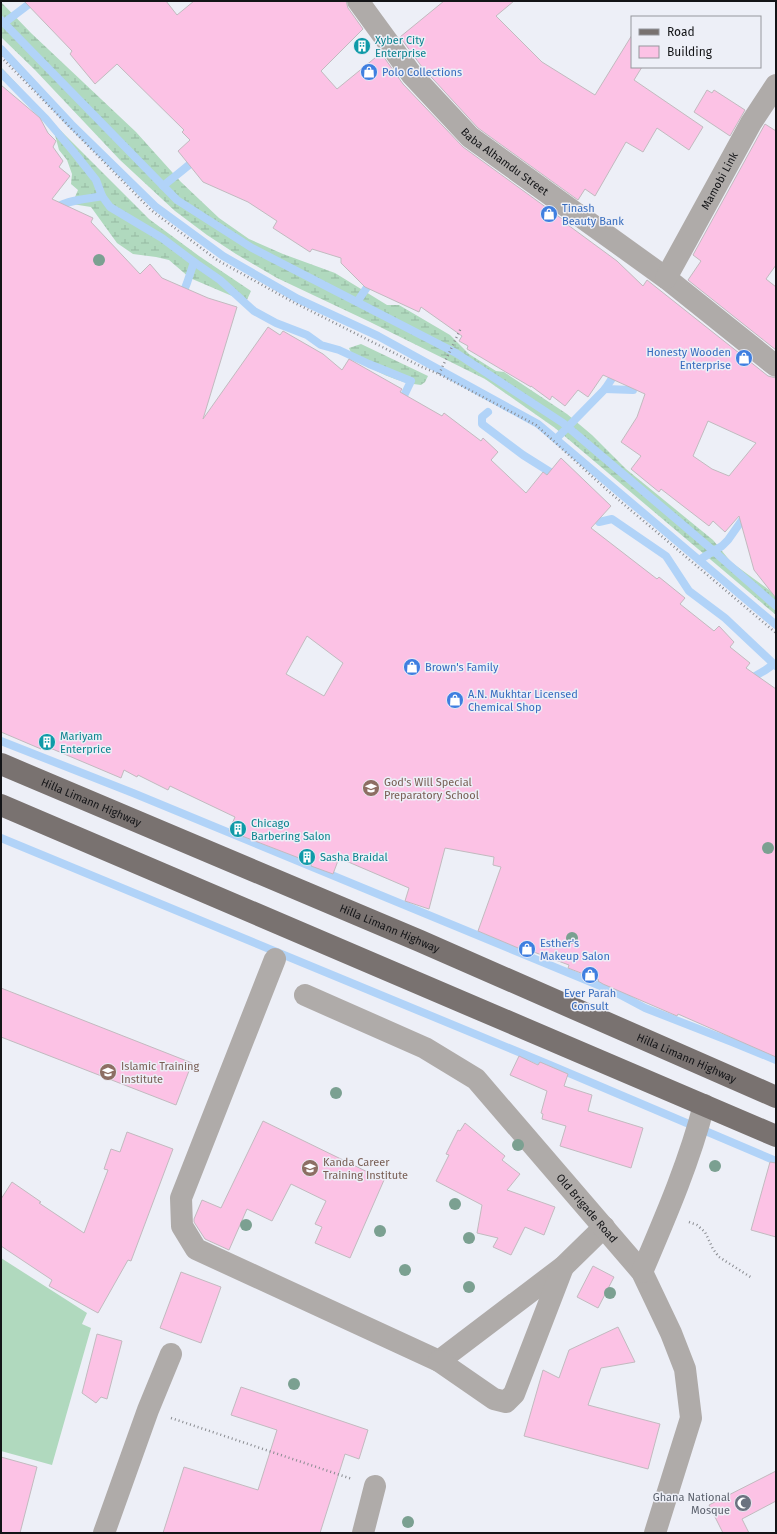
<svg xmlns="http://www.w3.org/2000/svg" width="777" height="1534" font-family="'Fira Sans',sans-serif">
	<defs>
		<pattern id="wetland-marsh" width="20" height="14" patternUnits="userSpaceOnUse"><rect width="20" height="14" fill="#b0d9be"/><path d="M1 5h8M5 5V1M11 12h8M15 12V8" fill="none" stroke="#96b9a3"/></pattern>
	</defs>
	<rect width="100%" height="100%" fill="#edeff7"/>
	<g fill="url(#wetland-marsh)">
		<polygon points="1,2 31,33 136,132 181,182 219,218 249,239 283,254 335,273 387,305 399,305 450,335 469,354 496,371 504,372 567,414 592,435 626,469 713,540 731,562 776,595 776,615 555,428 485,379 368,321 277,278 236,254 207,235 175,211 120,160 35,70 1,37"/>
		<polygon points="1,67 52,122 149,219 199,256 251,291 246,302 190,278 169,260 156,257 133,254 117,243 91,207 72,204 78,190 71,184 72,174 67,160 59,150 55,135 44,120 1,75"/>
		<path d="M361 344 428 376 425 382 421 385C396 383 375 370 354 359L349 348Z"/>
	</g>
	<polygon fill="#b0d9be" points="1,1258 87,1313 82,1324 91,1328 52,1465 1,1451"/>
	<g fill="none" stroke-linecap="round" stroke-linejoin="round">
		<g stroke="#b1d3f8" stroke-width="8">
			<polyline points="1,20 177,200 252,248 456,353 563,423 709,547 776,606"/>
			<polyline points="4,23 33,1"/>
			<polyline points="1,49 71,124 156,207 223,256 298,299 378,336 538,424 776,625"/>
			<polyline points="1,73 46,119 73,151 96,180 102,196 110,207 162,238 194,262 220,280 254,311 276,323 307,335 321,345 339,350 369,364 411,381 400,404"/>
			<path d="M163 186C175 176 186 168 197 158"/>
			<path d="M54 210C61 200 90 199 102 196"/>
			<polyline points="181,298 187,283 194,262"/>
			<polyline points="357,302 372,280"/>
			<polyline points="605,389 633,390"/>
			<polyline points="488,412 482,417 482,424 523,455 558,477"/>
			<polyline points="556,439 605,389 617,371"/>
			<polyline points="591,514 599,522 612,519 666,556 689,591 725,618 776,666"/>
			<polyline points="699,560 722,546 728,540 747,513"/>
			<path d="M748 682C756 673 766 672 773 664"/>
			<polyline points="1,741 133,793 615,992 645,1008 732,1042 776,1060"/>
			<polyline points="1,838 550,1065 776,1161"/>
		</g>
	</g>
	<g fill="#fcc2e5" stroke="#c2babf" fill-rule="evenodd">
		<path d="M24 1H166L177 15 194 1H346L348 8 363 29 321 71 337 89 381 53 403 84 463 147 569 224 568 225 617 261 643 286 647 280 768 376 776 378V598L754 570 739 516 725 532 713 521 709 526 661 489 659 492 631 469 641 456 621 442 637 417 645 394 603 375 588 397 578 390 565 406 552 396 550 400 531 386V387L467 349 468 346 459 341 462 336 421 307 419 312 365 287 341 263V258L312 249 310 252 273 228 277 221 248 202 203 182 178 151 190 140 182 132 184 130 117 64 95 84 70 54 72 51ZM708 421 756 443 729 476 712 469 693 456Z"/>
		<polygon points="444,1 514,1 496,16 542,62 595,95 632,35 632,67 642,67 634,80 703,127 689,150 657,128 643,152 626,142 595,196 585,189 578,200 478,128 422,67 400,37"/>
		<path d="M1 85 40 118 48 133 56 141 53 147 63 161 59 167 70 176 52 199 93 218 91 222 140 274 150 264 162 278 208 298 237 307 203 419 268 327 280 335 283 331 323 354 342 370 349 359 402 389 400 392 442 416 444 413 481 441 483 438 498 452 491 460 526 493 543 472 547 475 561 458 611 506 591 528 657 579 659 577 685 598 680 604 714 631 719 626 734 642 730 647 750 663 746 668 776 689V1057L678 1014 677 1016 603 984 598 981 599 980 568 968 569 965 531 951 530 953 478 931 501 867 493 865 494 857 445 848 429 909 405 901 409 888 339 858 333 874 311 866 312 863 229 831 235 817 170 786 168 790 138 775 137 777 124 770 121 778 43 745 41 749 1 732ZM307 636 343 663 324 696 286 674Z"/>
		<polygon points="707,90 712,93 714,90 745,110 730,136 694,112"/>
		<polygon points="765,124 776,131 776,265 766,279 776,287 776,350 688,280 701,261 693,255"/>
		<polygon points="1,988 192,1063 176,1105 1,1037"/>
		<polygon points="519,1056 538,1065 540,1062 568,1074 564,1086 592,1095 588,1111 643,1128 631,1168 560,1146 566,1126 542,1119 543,1114 541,1113 547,1091 510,1075"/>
		<polygon points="263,1121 384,1180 350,1258 315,1243 322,1227 315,1224 326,1201 291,1184 272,1221 247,1209 229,1250 205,1239 194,1222 194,1219 202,1200 221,1208"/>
		<polygon points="465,1123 505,1156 502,1160 520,1174 507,1190 555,1207 544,1235 525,1227 511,1255 493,1247 498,1238 477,1233 482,1205 436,1181 449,1155 446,1154 458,1130 460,1131"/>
		<polygon points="127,1132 173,1149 131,1261 128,1260 98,1313 49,1286 52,1280 1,1246 1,1199 12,1182 41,1202 39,1203 84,1233 108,1170 104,1169 111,1149 120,1152"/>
		<polygon points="770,1162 776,1163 776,1237 751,1230"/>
		<polygon points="593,1266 614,1277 598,1308 577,1297"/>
		<polygon points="181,1272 221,1287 201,1343 160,1328"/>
		<polygon points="618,1327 635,1362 601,1368 588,1405 660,1424 648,1469 524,1436 543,1370 559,1378 569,1350"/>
		<polygon points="97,1334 122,1341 107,1399 101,1397 96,1403 82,1393"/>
		<polygon points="241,1387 368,1430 359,1459 345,1454 320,1533 163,1533 184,1467 258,1490 277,1430 231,1415"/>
		<polygon points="1,1457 37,1467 20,1533 1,1533"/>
		<polygon points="776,1471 776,1501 742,1519 749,1533 723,1533 709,1505"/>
	</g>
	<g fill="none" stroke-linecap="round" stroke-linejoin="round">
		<g stroke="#8a8c91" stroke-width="2.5" stroke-dasharray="1 3" stroke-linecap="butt">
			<polyline points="1,57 151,210 217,260 293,302 422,367 439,374 536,425 607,490 776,633"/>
			<polyline points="439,374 461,328"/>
			<polyline points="689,1222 697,1225 705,1232 713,1249 719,1257 752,1278"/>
			<polyline points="171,1418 352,1479"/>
		</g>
		<g stroke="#afaba9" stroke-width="22">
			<path id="s1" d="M358 1 412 75 470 137 666 278 776 366"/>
			<path id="s2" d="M666 278 751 123 776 85"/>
			<polyline points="275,959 181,1198 182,1226 196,1249 439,1361 563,1267 604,1227"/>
			<path id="s3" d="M305 995 425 1048 476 1079 642 1272 671 1333 685 1369 691 1418 655 1533"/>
			<path d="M642 1272C665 1218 689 1163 704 1105"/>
			<polyline points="439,1361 494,1399 506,1402 514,1394 563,1267"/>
			<polyline points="104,1533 148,1410 171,1354"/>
			<polyline points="363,1533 375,1486"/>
		</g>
		<g stroke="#797270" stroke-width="22">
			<path id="s4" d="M1 764 420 941 776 1097"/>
			<polyline points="1,805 776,1136"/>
		</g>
	</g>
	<g fill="#7ba091">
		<circle cx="99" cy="260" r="6"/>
		<circle cx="768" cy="848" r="6"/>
		<circle cx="572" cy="938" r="6"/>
		<circle cx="336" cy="1093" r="6"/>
		<circle cx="518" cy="1145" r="6"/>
		<circle cx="715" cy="1166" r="6"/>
		<circle cx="455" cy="1204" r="6"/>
		<circle cx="246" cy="1225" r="6"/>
		<circle cx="380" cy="1231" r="6"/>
		<circle cx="469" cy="1238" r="6"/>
		<circle cx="405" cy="1270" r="6"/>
		<circle cx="469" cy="1287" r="6"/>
		<circle cx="610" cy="1293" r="6"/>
		<circle cx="294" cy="1384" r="6"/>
		<circle cx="408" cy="1522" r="6"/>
	</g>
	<defs>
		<g id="building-disc" transform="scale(0.9)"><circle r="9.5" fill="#0f9aa8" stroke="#edeff7"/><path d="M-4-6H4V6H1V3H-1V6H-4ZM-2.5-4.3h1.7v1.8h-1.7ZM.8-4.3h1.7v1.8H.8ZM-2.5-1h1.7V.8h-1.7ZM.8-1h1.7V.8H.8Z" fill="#fff"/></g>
		<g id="shop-disc" transform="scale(0.9)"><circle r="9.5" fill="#3f7fe0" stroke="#edeff7"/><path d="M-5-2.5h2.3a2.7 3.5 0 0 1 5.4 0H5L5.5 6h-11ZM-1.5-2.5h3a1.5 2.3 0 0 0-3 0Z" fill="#fff"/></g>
		<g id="school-disc" transform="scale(0.9)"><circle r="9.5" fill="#8d6e63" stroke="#edeff7"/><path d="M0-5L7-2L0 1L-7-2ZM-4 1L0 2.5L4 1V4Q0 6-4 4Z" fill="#fff"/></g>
		<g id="mosque-disc" transform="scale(0.9)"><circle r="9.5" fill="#6b7280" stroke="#edeff7"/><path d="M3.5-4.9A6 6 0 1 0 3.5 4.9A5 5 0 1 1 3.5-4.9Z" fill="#fff"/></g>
	</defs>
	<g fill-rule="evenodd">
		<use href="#building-disc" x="362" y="46"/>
		<use href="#shop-disc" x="369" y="72"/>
		<use href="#shop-disc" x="549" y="214"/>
		<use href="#shop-disc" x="744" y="358"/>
		<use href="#shop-disc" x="412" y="667"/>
		<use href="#shop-disc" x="455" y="700"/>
		<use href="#building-disc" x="47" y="742"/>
		<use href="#school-disc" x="371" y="788"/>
		<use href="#building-disc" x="238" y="829"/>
		<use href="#building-disc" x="307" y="857"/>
		<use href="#shop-disc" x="527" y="949"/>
		<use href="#shop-disc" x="590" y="975"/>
		<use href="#school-disc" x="108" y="1072"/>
		<use href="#school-disc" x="310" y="1168"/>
		<use href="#mosque-disc" x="743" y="1503"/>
	</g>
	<g text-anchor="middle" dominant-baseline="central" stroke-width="3" stroke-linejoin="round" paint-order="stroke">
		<g font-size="11" fill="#0d838f" stroke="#edeff7" text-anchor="start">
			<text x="375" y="40">Xyber City<tspan x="375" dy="13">Enterprise</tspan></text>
			<text x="60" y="736">Mariyam<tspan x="60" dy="13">Enterprice</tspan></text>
			<text x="251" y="823">Chicago<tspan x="251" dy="13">Barbering Salon</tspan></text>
			<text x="320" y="857">Sasha Braidal</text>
		</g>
		<g font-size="11" fill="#366cbe" stroke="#edeff7" text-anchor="start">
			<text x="382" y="72">Polo Collections</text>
			<text x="562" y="208">Tinash<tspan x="562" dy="13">Beauty Bank</tspan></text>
			<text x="731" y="352" text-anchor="end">Honesty Wooden<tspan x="731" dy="13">Enterprise</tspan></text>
			<text x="425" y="667">Brown's Family</text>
			<text x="468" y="694">A.N. Mukhtar Licensed<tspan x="468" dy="13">Chemical Shop</tspan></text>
			<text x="540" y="943">Esther's<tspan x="540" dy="13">Makeup Salon</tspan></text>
			<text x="590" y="993" text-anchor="middle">Ever Parah<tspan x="590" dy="13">Consult</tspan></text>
		</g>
		<g font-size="11" fill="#131417" stroke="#edeff7">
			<text stroke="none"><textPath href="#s1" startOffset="219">Baba Alhamdu Street</textPath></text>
			<text stroke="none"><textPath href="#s2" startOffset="111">Mamobi Link</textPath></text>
			<text stroke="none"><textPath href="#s4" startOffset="98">Hilla Limann Highway</textPath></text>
			<text stroke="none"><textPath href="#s4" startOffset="422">Hilla Limann Highway</textPath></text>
			<text stroke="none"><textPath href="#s4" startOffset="746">Hilla Limann Highway</textPath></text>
			<text stroke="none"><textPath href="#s3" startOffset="361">Old Brigade Road</textPath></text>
		</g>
		<g font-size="11" fill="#785e54" stroke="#edeff7" text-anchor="start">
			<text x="384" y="782">God's Will Special<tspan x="384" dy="13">Preparatory School</tspan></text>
			<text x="121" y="1066">Islamic Training<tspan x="121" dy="13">Institute</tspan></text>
			<text x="323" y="1162">Kanda Career<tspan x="323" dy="13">Training Institute</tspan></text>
		</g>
		<g font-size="11" fill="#5b616d" stroke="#edeff7" text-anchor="end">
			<text x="730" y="1497">Ghana National<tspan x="730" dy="13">Mosque</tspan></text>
		</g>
	</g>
	<rect width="777" height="1534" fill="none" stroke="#131417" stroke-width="4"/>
	<rect x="631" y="16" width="130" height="52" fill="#edeff7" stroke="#96979d"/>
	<rect x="639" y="29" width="20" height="6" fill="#797270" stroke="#96979d"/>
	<text x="667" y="36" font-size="12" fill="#131417">Road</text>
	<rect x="639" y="46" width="20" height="12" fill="#fcc2e5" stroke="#96979d"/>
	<text x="667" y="56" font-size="12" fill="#131417">Building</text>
</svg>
